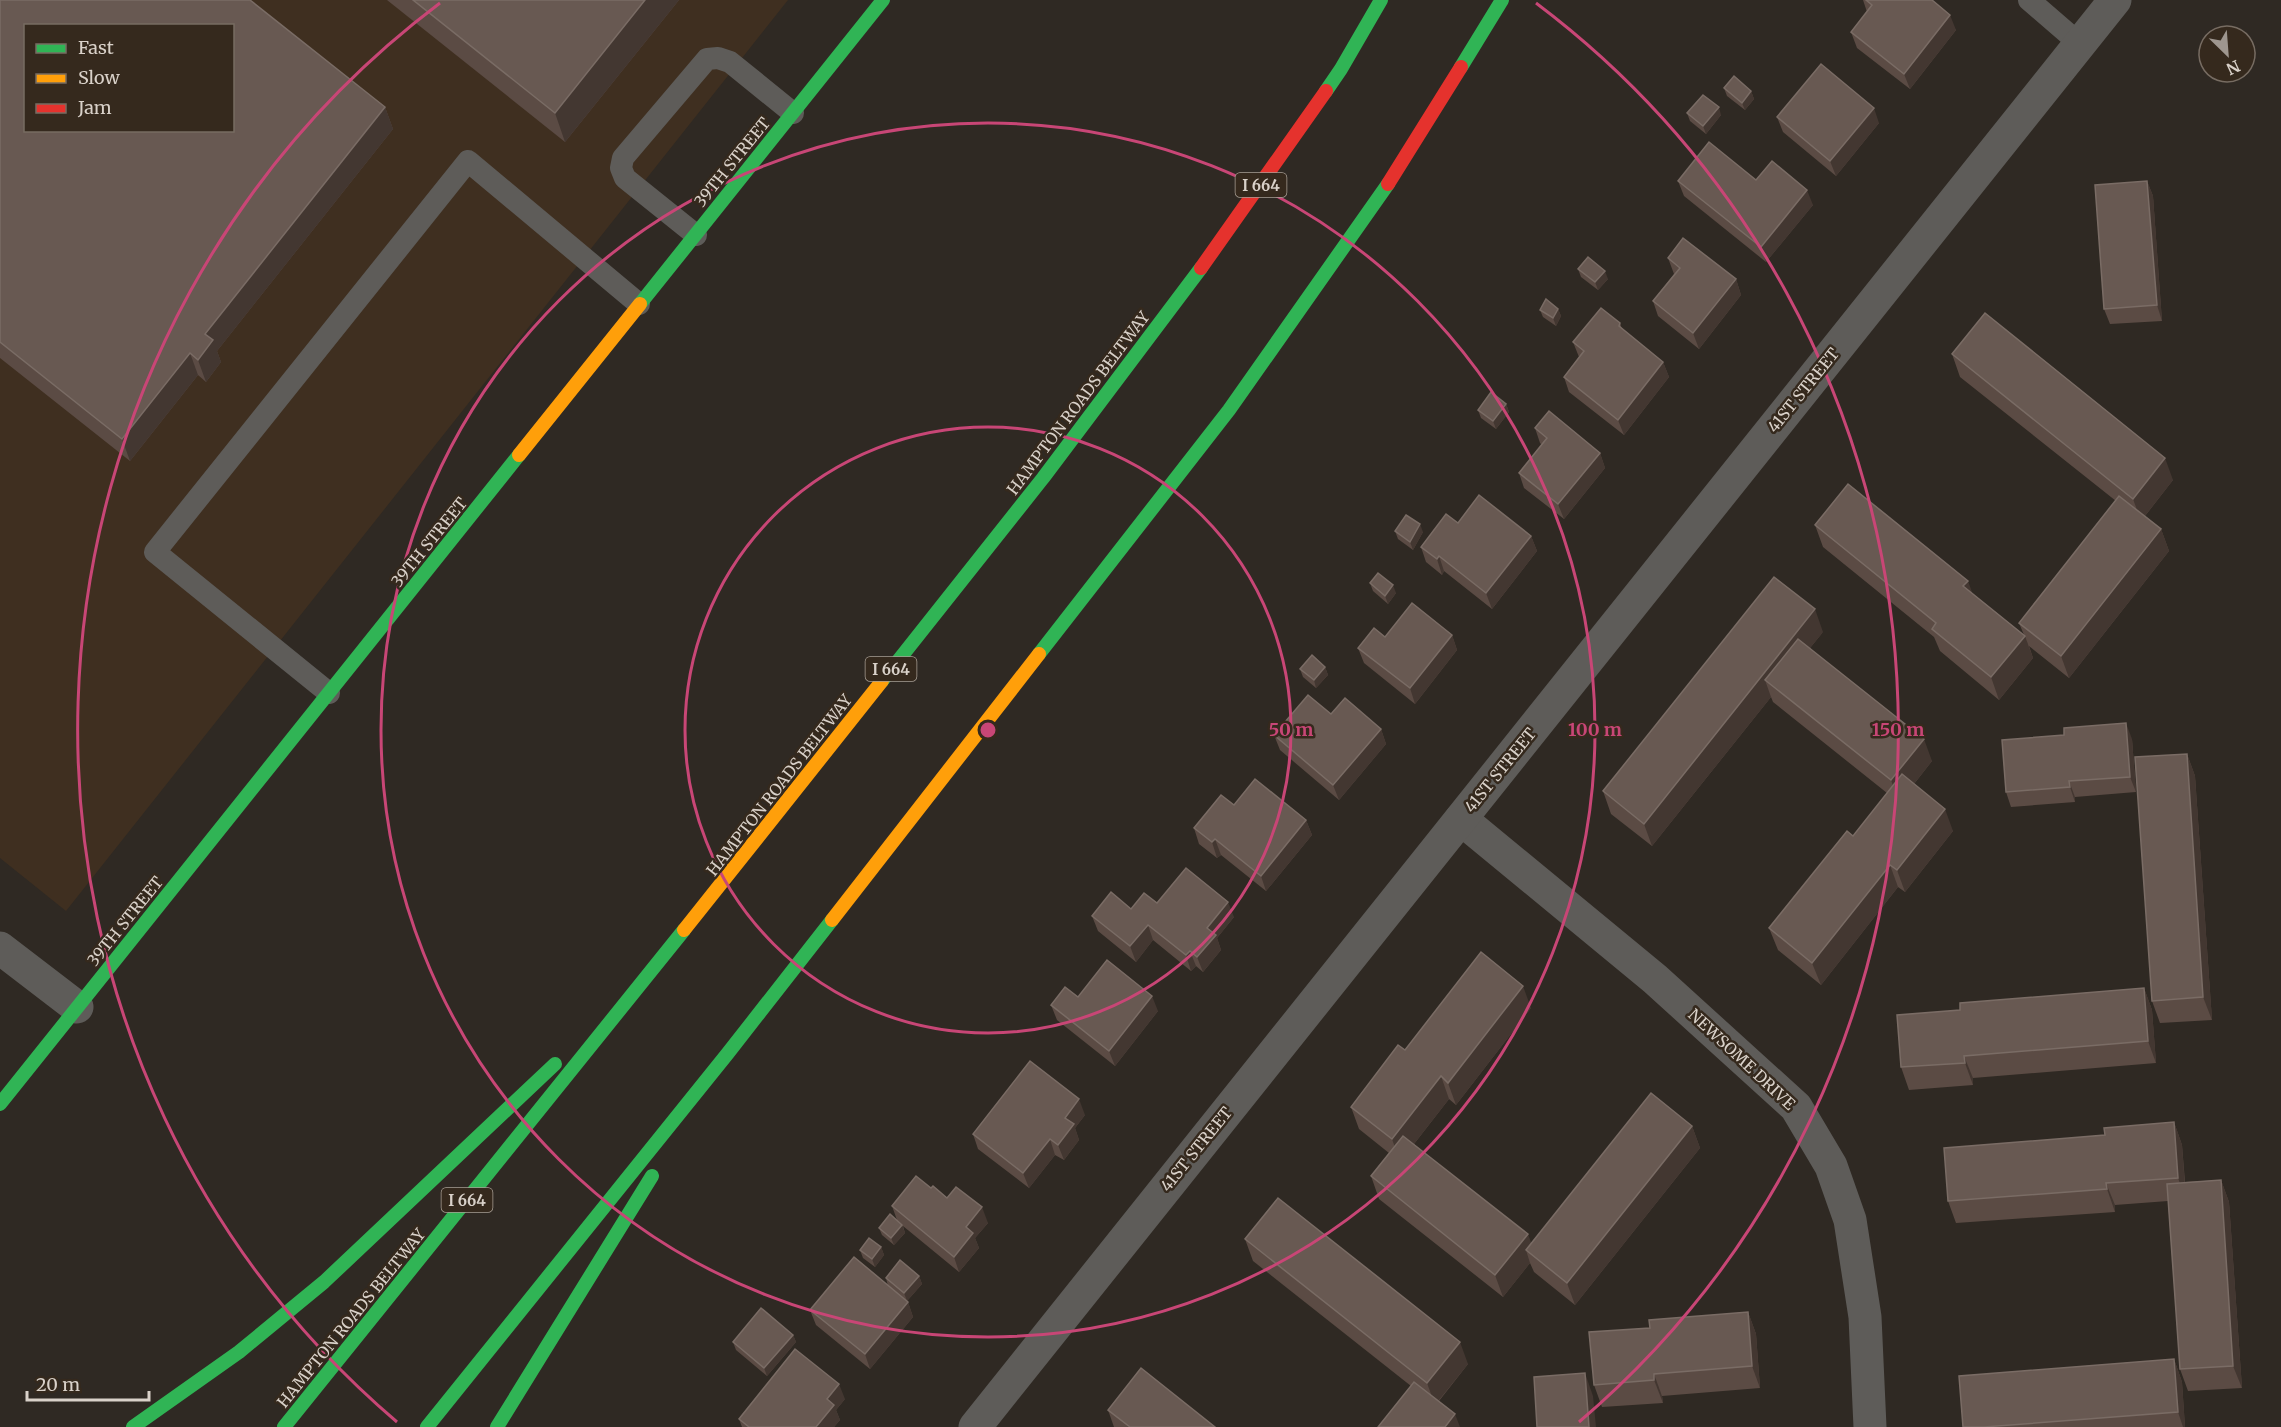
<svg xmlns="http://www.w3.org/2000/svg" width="2281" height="1427" font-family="Merriweather,serif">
	<rect width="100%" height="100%" fill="#2f2923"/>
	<path fill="#3f2f20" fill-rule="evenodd" d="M0 0H788L66 911 0 858ZM26 26H232V130H26Z"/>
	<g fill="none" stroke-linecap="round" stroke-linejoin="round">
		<g stroke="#5e5c59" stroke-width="22">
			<polyline points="2029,0 2080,44"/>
			<polyline points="696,235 625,178 621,168 623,158 707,59 718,58 730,62 793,113"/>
			<polyline points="329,693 155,552 468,161 639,304"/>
		</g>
		<g stroke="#5e5c59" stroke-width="33">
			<polyline points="1461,819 1655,979 1796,1107 1831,1166 1850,1220 1865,1317 1870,1427"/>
			<polyline points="0,948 77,1007"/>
			<polyline points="975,1427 2115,0"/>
		</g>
		<g stroke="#30b455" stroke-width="14">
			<polyline points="1461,67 1502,0"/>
			<polyline points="1326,91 1341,69 1381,0"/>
			<polyline points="640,304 883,0"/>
			<polyline points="1039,654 1229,410 1388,184"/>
			<polyline points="882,681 1043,478 1201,268"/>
			<polyline points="0,1104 519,455"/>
			<polyline points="133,1427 239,1352 324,1282 555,1064"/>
			<polyline points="284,1427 684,930"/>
			<polyline points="427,1427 728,1053 832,920"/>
			<polyline points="497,1427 652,1176"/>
		</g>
		<g stroke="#ff9f0a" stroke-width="14">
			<polyline points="519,455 640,304"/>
			<polyline points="832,920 1039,654"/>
			<polyline points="684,930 882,681"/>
		</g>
		<g stroke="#e5322d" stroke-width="14">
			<polyline points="1388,184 1461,67"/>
			<polyline points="1201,268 1326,91"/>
		</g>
	</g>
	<g fill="#5b4b44">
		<polygon points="0,0 385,107 393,129 217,351 221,362 206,382 198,375 130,461 0,358"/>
		<polygon points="387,0 679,0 565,142"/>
		<polygon points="1863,0 1932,0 1956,30 1910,89 1857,48 1851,32 1867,12"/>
		<polygon points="1724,88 1751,91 1754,99 1745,110 1727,96"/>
		<polygon points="1687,113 1721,115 1706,134 1690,121"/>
		<polygon points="1777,117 1879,123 1836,176 1783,132"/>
		<polygon points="1756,180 1813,205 1766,262 1684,196 1678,181"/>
		<polygon points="2147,181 2153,196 2162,321 2110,324 2104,309"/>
		<polygon points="1668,258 1736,279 1741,295 1699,349 1658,316 1653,301 1674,274"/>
		<polygon points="1578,269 1608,279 1598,290 1581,277"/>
		<polygon points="1558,309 1561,316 1556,326 1543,317 1540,310"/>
		<polygon points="1620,323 1622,329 1663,362 1669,377 1624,435 1569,392 1564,377 1579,357 1573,342"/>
		<polygon points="1952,354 2173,480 2145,516 2161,529 2169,551 2069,678 2029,646 2033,658 1999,700 1940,651 1934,637 1823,547 1815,525 1973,594 2024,635 2019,623 2116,501 1960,377"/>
		<polygon points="1506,404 1509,412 1496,429 1481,418 1478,410"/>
		<polygon points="1535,428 1600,453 1605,468 1564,519 1524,488 1519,473 1542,445 1540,443"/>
		<polygon points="1458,523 1531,536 1537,551 1492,609 1444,571 1442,575 1426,562 1421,547"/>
		<polygon points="1395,531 1423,532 1413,550 1398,539"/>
		<polygon points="1370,583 1396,593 1388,604 1373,591"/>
		<polygon points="1823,632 1810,648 1932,761 1914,784 1953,831 1905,892 1898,887 1821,985 1778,950 1769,928 1853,836 1887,793 1773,702 1771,697 1652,846 1611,814 1603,791"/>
		<polygon points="1452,635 1457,650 1415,704 1364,663 1358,648"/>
		<polygon points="1325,667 1328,675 1316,688 1303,677 1300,669"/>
		<polygon points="1331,714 1381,729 1386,744 1339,800 1280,750 1274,735"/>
		<polygon points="2064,735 2132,739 2136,792 2075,797 2075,802 2011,807 2006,792"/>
		<polygon points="2187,754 2195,776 2212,1020 2160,1023 2152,1001"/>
		<polygon points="1234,805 1306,820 1312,835 1266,891 1221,855 1217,858 1199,844 1194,828"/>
		<polygon points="1157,903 1234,917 1217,938 1221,950 1203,972 1196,966 1191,971 1153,940 1136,962 1098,931 1092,916 1131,909"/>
		<polygon points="2144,988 2152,1010 2156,1063 1973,1078 1973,1085 1909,1090 1901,1067 1960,1010"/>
		<polygon points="1051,1005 1158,1011 1115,1066 1057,1020"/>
		<polygon points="1531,1008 1456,1105 1449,1099 1414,1144 1531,1243 1692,1126 1700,1148 1575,1305 1534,1272 1530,1263 1503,1297 1379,1199 1371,1176 1389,1153 1359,1129 1351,1107 1405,1050"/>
		<polygon points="1085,1115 1075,1128 1079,1140 1064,1160 1055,1155 1029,1188 978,1149 973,1134"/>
		<polygon points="2174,1122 2182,1145 2185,1182 2221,1180 2229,1202 2242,1388 2188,1391 2180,1369 2168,1201 2115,1205 2115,1212 1956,1223 1948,1201"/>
		<polygon points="931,1188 988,1223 975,1238 979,1248 959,1272 903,1226 905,1233 894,1245 882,1235 879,1228 897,1220 892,1206"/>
		<polygon points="1245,1239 1468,1364 1439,1401 1411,1386 1253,1261"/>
		<polygon points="881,1247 884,1255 875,1267 863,1258 860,1250"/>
		<polygon points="919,1276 922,1284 907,1301 888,1286 886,1278"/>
		<polygon points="908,1302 913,1317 870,1369 816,1325 810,1310"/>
		<polygon points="1748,1312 1756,1334 1760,1388 1662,1396 1663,1403 1602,1407 1594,1385"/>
		<polygon points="793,1335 796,1342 767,1376 736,1350 733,1342"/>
		<polygon points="2174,1359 2182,1382 2185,1427 1963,1427"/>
		<polygon points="845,1399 836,1410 840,1420 834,1427 742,1427 739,1419"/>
		<polygon points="1108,1410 1215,1427 1114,1427"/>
	</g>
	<g fill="#433731">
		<polygon points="645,0 679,0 565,142 555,113"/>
		<polygon points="1950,15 1956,30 1910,89 1904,74"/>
		<polygon points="1751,91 1754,99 1745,110 1742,103"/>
		<polygon points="385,107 393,129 217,351 221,362 206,382 198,360 205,334"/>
		<polygon points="1719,107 1721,115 1706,134 1703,126"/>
		<polygon points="1874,108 1879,123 1836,176 1830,161"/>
		<polygon points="2147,181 2153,196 2162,321 2157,305"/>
		<polygon points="1807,190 1813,205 1766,262 1761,247"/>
		<polygon points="1605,271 1608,279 1598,290 1595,282"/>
		<polygon points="1736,279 1741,295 1699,349 1693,333"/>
		<polygon points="1558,309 1561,316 1556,326 1553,318"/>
		<polygon points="190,353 198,375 130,461 122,439"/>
		<polygon points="1663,362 1669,377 1624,435 1618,420"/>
		<polygon points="1506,404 1509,412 1496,429 1493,421"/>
		<polygon points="1600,453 1605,468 1564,519 1558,504"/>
		<polygon points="2165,458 2173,480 2141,521 2133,499"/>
		<polygon points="1420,524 1423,532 1413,550 1410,542"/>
		<polygon points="2161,529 2169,551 2069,678 2061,656"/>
		<polygon points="1531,536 1537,551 1492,609 1486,593"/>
		<polygon points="1439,556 1444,571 1442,575 1437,559"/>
		<polygon points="1968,581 1976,603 1963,586"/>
		<polygon points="1393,585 1396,593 1388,604 1385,596"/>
		<polygon points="1815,609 1823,632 1777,689 1765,680 1771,697 1652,846 1644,824"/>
		<polygon points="1452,635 1457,650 1415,704 1410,688"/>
		<polygon points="2025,636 2033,658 1999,700 1991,677"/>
		<polygon points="1325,667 1328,675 1316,688 1314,680"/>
		<polygon points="2126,723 2132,739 2136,792 2130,777"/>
		<polygon points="1381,729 1386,744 1339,800 1333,785"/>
		<polygon points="1924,739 1932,761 1899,803 1891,780"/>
		<polygon points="2187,754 2195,776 2212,1020 2203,997"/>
		<polygon points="2069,781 2075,797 2075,802 2070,787"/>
		<polygon points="1945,809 1953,831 1905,892 1897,870"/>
		<polygon points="1306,820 1312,835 1266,891 1261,876"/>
		<polygon points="1215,839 1221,855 1217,858 1212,842"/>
		<polygon points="1890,865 1898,887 1821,985 1812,963"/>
		<polygon points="1228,902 1234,917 1217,938 1221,950 1203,972 1197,957 1207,928"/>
		<polygon points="1148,925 1153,940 1136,962 1130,946"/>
		<polygon points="1190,951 1196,966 1191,971 1186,955"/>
		<polygon points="1523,986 1531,1008 1456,1105 1448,1083"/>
		<polygon points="2144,988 2152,1010 2156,1063 2148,1041"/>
		<polygon points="1152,996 1158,1011 1115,1066 1109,1051"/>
		<polygon points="1964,1056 1973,1078 1973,1085 1965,1063"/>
		<polygon points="1441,1076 1449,1099 1400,1162 1392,1139"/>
		<polygon points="1079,1099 1085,1115 1075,1128 1079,1140 1064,1160 1058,1145 1065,1118"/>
		<polygon points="2174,1122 2182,1145 2186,1200 2178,1178"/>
		<polygon points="1692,1126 1700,1148 1575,1305 1567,1283"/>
		<polygon points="1050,1139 1055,1155 1029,1188 1023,1173"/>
		<polygon points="2221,1180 2229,1202 2242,1388 2233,1366"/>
		<polygon points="2106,1183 2115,1205 2115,1212 2107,1189"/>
		<polygon points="982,1207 988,1223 975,1238 979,1248 959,1272 954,1257 966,1227"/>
		<polygon points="902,1225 905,1233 894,1245 891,1238"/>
		<polygon points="1528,1234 1536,1256 1526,1250 1530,1263 1503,1297 1495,1275"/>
		<polygon points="881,1247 884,1255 875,1267 872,1259"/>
		<polygon points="919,1276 922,1284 907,1301 904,1293"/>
		<polygon points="908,1302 913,1317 870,1369 865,1354"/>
		<polygon points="1748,1312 1756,1334 1760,1388 1752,1366"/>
		<polygon points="793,1335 796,1342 767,1376 764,1368"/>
		<polygon points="1460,1342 1468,1364 1435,1405 1427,1383"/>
		<polygon points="2174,1359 2182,1382 2185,1427 2183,1427 2178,1412"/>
		<polygon points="1585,1373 1593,1396 1596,1427 1589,1427"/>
		<polygon points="1654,1374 1662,1396 1663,1403 1654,1380"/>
		<polygon points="839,1384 845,1399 836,1410 840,1420 834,1427 816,1427 827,1399"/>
		<polygon points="1455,1414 1460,1427 1445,1427"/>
	</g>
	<g fill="#685952" stroke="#7a6c65" stroke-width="1.5" fill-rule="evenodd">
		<path d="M0 0H250L385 107 209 329 205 334 213 340 198 360 190 353 122 439 0 342ZM26 26H232V130H26Z"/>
		<polygon points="413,0 645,0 555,113"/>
		<polygon points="1866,0 1932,0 1950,15 1904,74 1851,32 1872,5"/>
		<polygon points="1821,64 1874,108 1830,161 1777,117"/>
		<polygon points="1734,76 1751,91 1742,103 1724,88"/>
		<polygon points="1703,95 1719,107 1703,126 1687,113"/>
		<polygon points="1709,142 1756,180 1772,161 1807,190 1761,247 1678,181"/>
		<polygon points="2147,181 2157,305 2104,309 2095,185"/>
		<polygon points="1683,238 1736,279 1693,333 1653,301 1680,268 1668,258"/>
		<polygon points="1588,257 1605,271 1595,282 1578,269"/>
		<polygon points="1546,299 1558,309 1553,318 1540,310"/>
		<polygon points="1601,308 1620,323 1619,326 1663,362 1618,420 1564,377 1584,351 1573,342"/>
		<polygon points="1985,313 2165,458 2133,499 1952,354"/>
		<polygon points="1491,392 1506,404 1493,421 1478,410"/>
		<polygon points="1549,411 1600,453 1558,504 1519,473 1547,438 1535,428"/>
		<polygon points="1848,484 1968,581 1963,586 2025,636 1991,677 1932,629 1936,623 1815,525"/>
		<polygon points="1479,495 1531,536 1486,593 1439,556 1437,559 1421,547 1446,514 1458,523"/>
		<polygon points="2119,496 2161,529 2061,656 2019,623"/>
		<polygon points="1406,515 1420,524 1410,542 1395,531"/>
		<polygon points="1378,573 1393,585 1385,596 1370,583"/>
		<polygon points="1774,577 1815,609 1644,824 1603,791"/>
		<polygon points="1412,603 1452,635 1410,688 1358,648 1374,628 1385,637"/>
		<polygon points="1798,639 1924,739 1891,780 1765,680"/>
		<polygon points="1312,655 1325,667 1314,680 1300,669"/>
		<polygon points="1308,695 1331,714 1345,698 1381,729 1333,785 1274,735"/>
		<polygon points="2126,723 2130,777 2069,781 2070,787 2006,792 2002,740 2064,735 2064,728"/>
		<polygon points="2187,754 2203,997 2152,1001 2135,757"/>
		<polygon points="1902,774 1945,809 1897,870 1890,865 1812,963 1769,928 1847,831 1853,836"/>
		<polygon points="1255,779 1306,820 1261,876 1215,839 1212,842 1194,828 1221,795 1234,805"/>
		<polygon points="1186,868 1228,902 1207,928 1216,935 1197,957 1190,951 1186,955 1148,925 1130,946 1092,916 1111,892 1131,909 1144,893 1157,903"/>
		<polygon points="1481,952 1523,986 1448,1083 1441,1076 1392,1139 1351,1107 1398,1045 1405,1050"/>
		<polygon points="1107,960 1152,996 1109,1051 1051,1005 1065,987 1078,997"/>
		<polygon points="2144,988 2148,1041 1964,1056 1965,1063 1901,1067 1897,1015 1960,1010 1960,1003"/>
		<polygon points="1030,1061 1079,1099 1065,1118 1074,1124 1058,1145 1050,1139 1023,1173 973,1134"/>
		<polygon points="1651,1093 1692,1126 1567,1283 1526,1250"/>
		<polygon points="2174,1122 2178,1178 2106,1183 2107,1189 1948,1201 1944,1148 2105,1135 2104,1128"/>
		<polygon points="1403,1136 1528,1234 1495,1275 1371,1176"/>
		<polygon points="916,1176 931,1188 933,1186 947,1198 956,1187 982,1207 966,1227 973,1233 954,1257 892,1206"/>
		<polygon points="2221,1180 2233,1366 2180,1369 2167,1184"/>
		<polygon points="1278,1198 1460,1342 1427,1383 1245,1239"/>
		<polygon points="890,1214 902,1225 891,1238 879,1228"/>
		<polygon points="869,1238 881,1247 872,1259 860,1250"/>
		<polygon points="854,1257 908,1302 865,1354 810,1310"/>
		<polygon points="900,1260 919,1276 904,1293 886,1278"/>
		<polygon points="761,1308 793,1335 764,1368 733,1342"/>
		<polygon points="1748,1312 1752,1366 1654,1374 1654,1380 1594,1385 1589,1332 1650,1328 1649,1320"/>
		<polygon points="795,1349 839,1384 827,1399 834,1405 816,1427 749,1427 739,1419"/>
		<polygon points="2174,1359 2178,1412 1984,1427 1963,1427 1959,1376"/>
		<polygon points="1141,1368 1215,1427 1130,1427 1108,1410"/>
		<polygon points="1585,1373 1589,1427 1537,1427 1534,1377"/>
		<polygon points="1414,1382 1455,1414 1445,1427 1378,1427"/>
	</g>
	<g fill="none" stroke="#c84676" stroke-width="3">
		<circle cx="988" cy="730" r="303"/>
		<circle cx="988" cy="730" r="607"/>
		<path d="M397 1422A910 910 0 0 1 440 3M1536 3A910 910 0 0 1 1579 1422"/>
	</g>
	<g text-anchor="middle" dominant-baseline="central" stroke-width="5" stroke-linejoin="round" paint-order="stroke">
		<g fill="#35291d" stroke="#a89f95" stroke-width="1.5">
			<rect x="1235.5" y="173" width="51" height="24" rx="4.5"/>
			<rect x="865.5" y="657" width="51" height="24" rx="4.5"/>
			<rect x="441.5" y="1188" width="51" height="24" rx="4.5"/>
		</g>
		<g font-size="15" font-weight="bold" fill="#d9d1c9">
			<text x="1261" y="185">I 664</text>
			<text x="891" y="669">I 664</text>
			<text x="467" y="1200">I 664</text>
		</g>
		<g font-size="16" fill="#d9d1c9" stroke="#35291d">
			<text transform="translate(732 162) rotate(-51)">39TH STREET</text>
			<text transform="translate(1803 390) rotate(-51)">41ST STREET</text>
			<text transform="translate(1078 403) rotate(-53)">HAMPTON ROADS BELTWAY</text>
			<text transform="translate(429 542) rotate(-51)">39TH STREET</text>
			<text transform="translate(1500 770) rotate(-51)">41ST STREET</text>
			<text transform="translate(779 785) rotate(-52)">HAMPTON ROADS BELTWAY</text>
			<text transform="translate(125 921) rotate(-51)">39TH STREET</text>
			<text transform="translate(1742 1059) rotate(43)">NEWSOME DRIVE</text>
			<text transform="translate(1196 1149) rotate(-51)">41ST STREET</text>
			<text transform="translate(351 1318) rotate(-51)">HAMPTON ROADS BELTWAY</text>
		</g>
	</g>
	<circle cx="988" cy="730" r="9" fill="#c84676" stroke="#35291d" stroke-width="3"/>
	<g font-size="18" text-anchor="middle" font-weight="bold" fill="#c84676" stroke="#35291d" stroke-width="5" stroke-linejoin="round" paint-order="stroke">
		<text x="1291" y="736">50 m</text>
		<text x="1595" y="736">100 m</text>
		<text x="1898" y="736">150 m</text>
	</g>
	<rect x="24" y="24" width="210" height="108" fill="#35291d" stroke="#776c62" stroke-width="1.5"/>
	<rect x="36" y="44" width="30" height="9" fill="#30b455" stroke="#776c62" stroke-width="1.5"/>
	<text x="78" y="54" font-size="18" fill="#d9d1c9">Fast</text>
	<rect x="36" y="74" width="30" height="9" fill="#ff9f0a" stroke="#776c62" stroke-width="1.5"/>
	<text x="78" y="84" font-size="18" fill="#d9d1c9">Slow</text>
	<rect x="36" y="104" width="30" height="9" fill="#e5322d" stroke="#776c62" stroke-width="1.5"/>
	<text x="78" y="114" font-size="18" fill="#d9d1c9">Jam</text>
	<g transform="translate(2227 54) rotate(155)"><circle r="28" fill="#35291d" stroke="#776c62" stroke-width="1.5"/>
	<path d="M0-4.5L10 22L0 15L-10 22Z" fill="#9e968f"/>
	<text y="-9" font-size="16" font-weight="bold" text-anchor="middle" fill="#d9d1c9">N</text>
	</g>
	<path d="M27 1391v9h122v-9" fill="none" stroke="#d9d1c9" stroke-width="3"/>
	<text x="36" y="1391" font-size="18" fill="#d9d1c9" stroke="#35291d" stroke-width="4.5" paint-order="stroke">20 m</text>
</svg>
